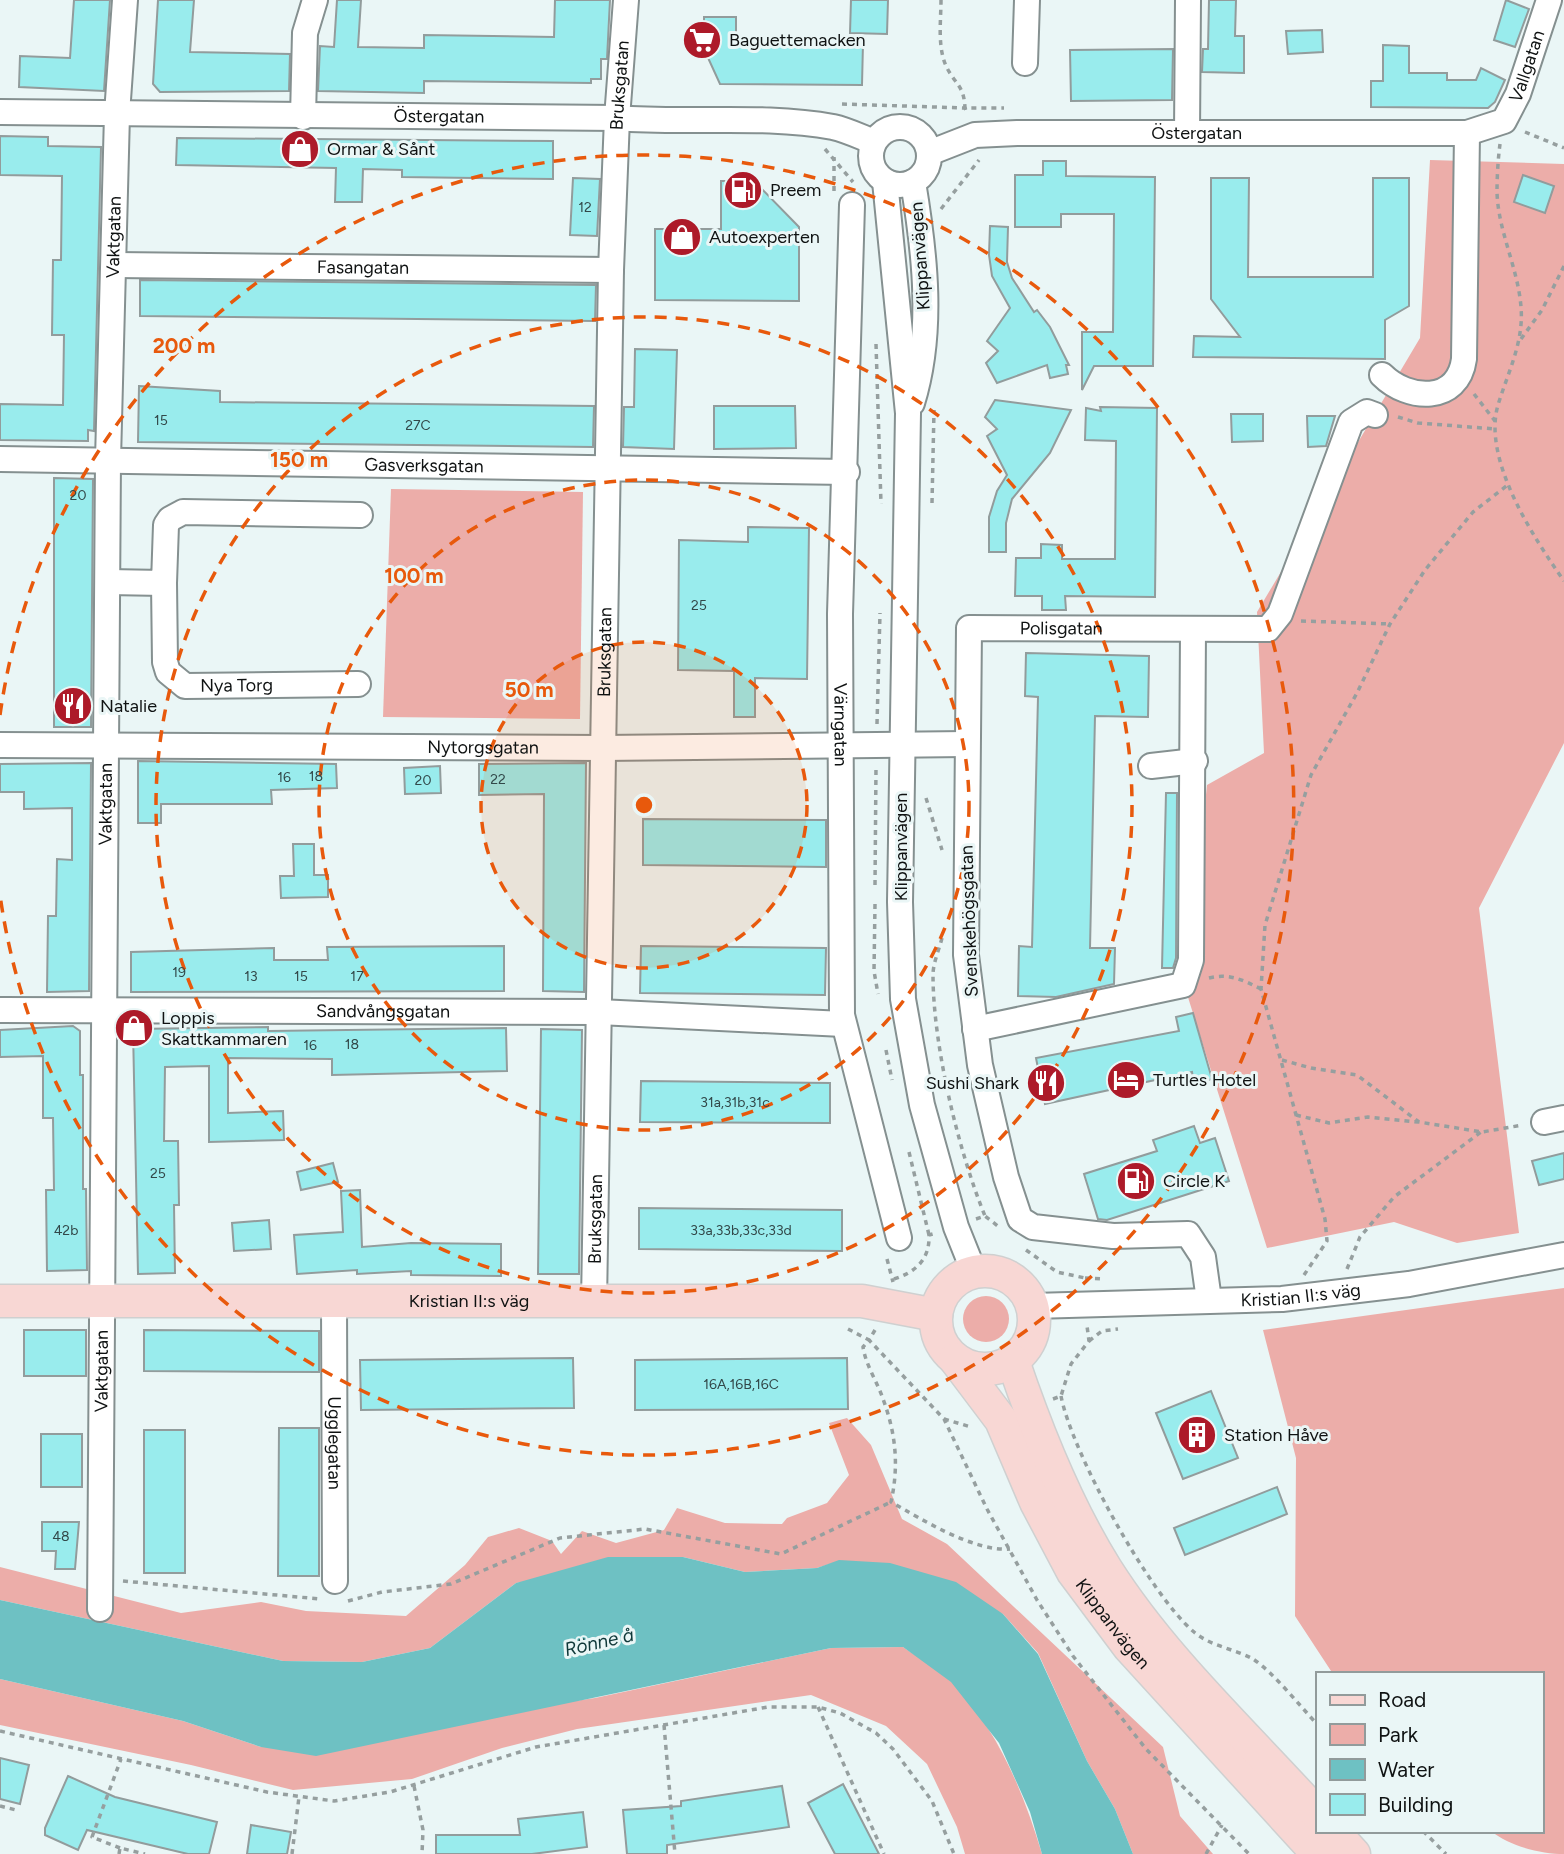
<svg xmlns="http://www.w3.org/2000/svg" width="1564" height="1854" font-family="Figtree,sans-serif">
	<rect width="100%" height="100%" fill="#eaf6f6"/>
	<g fill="#ecada9">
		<polygon points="1430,160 1564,164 1564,743 1479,908 1519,1233 1457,1243 1394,1222 1267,1248 1186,991 1207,785 1264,753 1257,612 1420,338"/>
		<polygon points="391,489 583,492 580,719 383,717"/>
		<path d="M1564 1288V1854C1541 1854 1509 1846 1491 1831H1541V1674H1333L1295 1616 1296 1458 1263 1330Z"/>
		<circle cx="986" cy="1319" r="23"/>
		<polygon points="847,1418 871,1445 902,1519 947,1544 1163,1747 1180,1816 1213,1854 1133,1854 1115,1809 1087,1761 1038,1653 1003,1614 839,1561 817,1568 745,1572 683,1557 516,1583 430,1648 362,1662 283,1661 0,1600 0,1567 181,1613 261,1602 306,1611 406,1616 465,1565 488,1537 519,1528 552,1541 561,1554 582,1531 616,1543 664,1530 677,1508 725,1523 782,1524 787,1518 827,1503 849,1475 829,1423"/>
		<path d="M903 1647C919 1658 938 1669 952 1682 998 1730 1023 1791 1042 1854H965L957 1827 927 1764 886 1726 811 1695 577 1729 502 1748 412 1779 293 1790 191 1765 0 1725V1679L183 1721 261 1747 595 1698 831 1648Z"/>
	</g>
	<polygon fill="#6ec1c3" points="608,1557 683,1557 745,1572 817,1568 839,1560 890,1563 956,1582 1003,1614 1038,1654 1087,1761 1115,1809 1133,1854 1042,1854 1030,1812 999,1743 951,1682 903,1647 831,1648 316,1756 261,1747 183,1721 0,1679 0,1600 283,1661 362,1662 430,1648 516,1583"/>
	<g fill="#99eced" stroke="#929c9c" stroke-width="2">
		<polygon points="74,0 110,0 104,91 19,87 20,56 70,58"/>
		<polygon points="158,0 194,0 190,52 290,54 289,91 160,92 153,84"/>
		<polygon points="337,0 361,0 358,47 424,48 424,35 554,37 555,0 610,0 607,59 601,59 601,79 591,79 591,83 424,81 424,93 318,91 320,46 334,47"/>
		<polygon points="851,0 888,0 887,34 850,33"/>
		<polygon points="1209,0 1236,0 1235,36 1244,36 1244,73 1202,72 1203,49 1208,49"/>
		<polygon points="1506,0 1529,9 1515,47 1494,40"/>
		<polygon points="704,17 736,17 736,42 863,43 862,85 720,84 704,49"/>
		<polygon points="1322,30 1323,52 1288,54 1286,31"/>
		<polygon points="1383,45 1409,46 1409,73 1447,73 1447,80 1476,80 1481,68 1505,80 1495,102 1488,108 1371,107 1371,81 1383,81"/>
		<polygon points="1173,49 1172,100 1071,101 1070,50"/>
		<polygon points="0,136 48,137 48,146 101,147 94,431 88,430 88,441 0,440 0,404 63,405 64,335 52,335 53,260 61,260 62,176 0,175"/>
		<polygon points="177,138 553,141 553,179 402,177 402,170 363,169 362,202 335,202 336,168 176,165"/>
		<polygon points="1043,161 1066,161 1066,176 1155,177 1153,366 1094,366 1082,390 1082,332 1113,332 1114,214 1061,214 1061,227 1015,227 1015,175 1043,175"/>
		<polygon points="1523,175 1554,186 1545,213 1514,202"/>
		<polygon points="573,178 600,179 597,236 570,235"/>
		<polygon points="1211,178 1249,178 1248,277 1373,277 1373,178 1409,178 1409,306 1385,320 1385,359 1193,357 1194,336 1240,337 1211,299"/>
		<polygon points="721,181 754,181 799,227 799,301 655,300 655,229 721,229"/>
		<polygon points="990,226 1008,227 1007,262 1012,278 1034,312 1037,310 1050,327 1069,365 1066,365 1068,374 1050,378 1047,365 997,383 986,363 998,351 987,341 1010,308 992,276 989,255"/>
		<polygon points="140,280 596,285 595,321 140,316"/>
		<polygon points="635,349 677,350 674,449 623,447 624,407 634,407"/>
		<polygon points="139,386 220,391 220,402 594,406 593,447 138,442"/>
		<polygon points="995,400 1071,410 1050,453 1012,499 1006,523 1006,552 989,552 989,517 997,491 1007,475 987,436 997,429 985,417"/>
		<polygon points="714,406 795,406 796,448 714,449"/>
		<polygon points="1100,407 1157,408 1155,597 1065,596 1066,610 1042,610 1042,596 1015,596 1016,558 1041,558 1041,544 1062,545 1062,559 1115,559 1116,441 1085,440 1086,408 1101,411"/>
		<polygon points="1231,414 1263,414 1263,441 1232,442"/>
		<polygon points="1307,416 1335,416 1326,446 1308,447"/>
		<polygon points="54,478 93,479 91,727 54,727"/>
		<polygon points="748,527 809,528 807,679 755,678 755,717 734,717 734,671 678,670 679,540 748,542"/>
		<polygon points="1026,653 1149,656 1148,717 1095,716 1090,948 1115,948 1114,984 1056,997 1018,996 1019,946 1032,947 1038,697 1025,696"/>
		<polygon points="138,761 336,764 337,788 271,790 272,804 161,804 161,823 138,823"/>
		<polygon points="91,763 89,991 47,992 48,916 56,916 57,859 72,860 72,808 24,809 24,792 0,792 0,764"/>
		<polygon points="586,763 584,992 543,991 544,794 479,795 479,764"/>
		<polygon points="440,766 441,793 405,794 404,768"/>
		<polygon points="1166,793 1177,793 1176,958 1173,968 1162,968"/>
		<polygon points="643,819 826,820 826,867 643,865"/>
		<polygon points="293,844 314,844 314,875 328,875 328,897 281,898 280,876 294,876"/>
		<polygon points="504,946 504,991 131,992 131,952 274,948 274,960 328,960 327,947"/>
		<polygon points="641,946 826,948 825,995 640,993"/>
		<polygon points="1193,1013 1212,1079 1194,1083 1192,1072 1045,1104 1036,1058 1179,1031 1176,1017"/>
		<polygon points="73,1026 80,1031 80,1075 83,1075 83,1189 86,1189 87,1270 47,1271 46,1190 54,1190 53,1118 43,1118 43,1056 0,1057 0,1030"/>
		<polygon points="268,1027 268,1031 506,1028 507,1071 332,1075 332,1059 228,1058 228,1113 283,1111 284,1140 209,1142 209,1066 165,1067 164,1141 178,1141 179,1205 174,1205 175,1273 138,1274 133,1029"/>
		<polygon points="541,1029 582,1030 579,1274 538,1274"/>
		<polygon points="641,1081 830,1083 830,1123 640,1122"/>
		<polygon points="1194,1126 1200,1143 1215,1138 1229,1181 1107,1220 1098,1219 1084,1174 1157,1151 1153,1140"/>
		<polygon points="1564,1153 1564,1179 1539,1185 1532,1161"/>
		<polygon points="333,1163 338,1182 301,1190 297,1172"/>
		<polygon points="360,1190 362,1247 411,1243 501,1244 501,1276 411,1275 411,1271 357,1274 357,1270 297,1274 294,1235 343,1232 341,1191"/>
		<polygon points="639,1208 842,1210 842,1251 639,1249"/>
		<polygon points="269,1220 271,1249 234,1251 232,1223"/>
		<rect x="24" y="1330" width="62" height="46"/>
		<polygon points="144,1330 319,1331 319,1372 144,1371"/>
		<polygon points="573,1358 574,1408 361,1410 360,1360"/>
		<polygon points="847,1358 848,1409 635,1410 635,1360"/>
		<polygon points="1211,1391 1238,1458 1183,1479 1156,1413"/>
		<polygon points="279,1428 319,1428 319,1576 278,1576"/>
		<rect x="144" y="1430" width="41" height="143"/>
		<rect x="41" y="1434" width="41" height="53"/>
		<polygon points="1277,1487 1287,1514 1185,1555 1174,1528"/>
		<polygon points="42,1522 79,1522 75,1569 55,1569 56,1551 42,1551"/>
		<polygon points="0,1758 29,1765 20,1804 0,1799"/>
		<polygon points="68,1776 115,1797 217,1822 209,1854 188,1854 87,1830 78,1850 45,1835 45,1828"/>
		<polygon points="843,1784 879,1854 835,1854 808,1803"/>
		<polygon points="782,1786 789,1827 667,1845 667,1854 627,1854 623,1810 681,1806 681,1801"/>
		<polygon points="583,1812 587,1847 532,1854 436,1854 436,1835 520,1835 518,1819"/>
		<polygon points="251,1825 291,1832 287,1854 247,1854"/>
	</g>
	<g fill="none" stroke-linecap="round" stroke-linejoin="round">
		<g stroke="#859090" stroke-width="28">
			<g id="minor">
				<polyline points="1025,63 1027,0"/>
				<path id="s1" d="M0 112 617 118C688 124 763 114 833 127 847 130 861 137 874 142"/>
				<polyline points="303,117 305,33 315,0"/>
				<circle cx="900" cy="156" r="29"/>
				<polyline points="1187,133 1188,0"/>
				<path id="s2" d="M929 153 975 135 1017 133H1467L1504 121 1518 94 1549 0"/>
				<polyline points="885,181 908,413 900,902 903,999 922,1105 956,1227 974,1272"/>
				<path id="s3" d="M852 205 840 614 842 1015 899 1238"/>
				<path id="s4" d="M115 265 611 270"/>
				<path d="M1382 375C1408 401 1458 404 1464 359L1467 133"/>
				<path d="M912 403C934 332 925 254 913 182"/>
				<path id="s5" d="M0 459 847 472"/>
				<polyline points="108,582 164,583 166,525 170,519 183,512 360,515"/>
				<path id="s6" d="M164 583 165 662 168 672 185 686 358 684"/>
				<path id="s7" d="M0 745 603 748 967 744"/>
				<polyline points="1151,766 1195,761"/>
				<path id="s8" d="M0 1010 599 1012 843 1024"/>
				<polyline points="975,1029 1183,985 1191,960 1193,630"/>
				<polyline points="1544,1122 1564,1118"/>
				<path id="s9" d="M1209 1300 1203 1257 1188 1234 1113 1236 1033 1227 1020 1219 1006 1177 980 1065 966 955 969 628 1268 629 1280 614 1351 422 1367 412 1375 415"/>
				<path id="s10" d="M334 1303 335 1581"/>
				<path id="s11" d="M594 1303 611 270 617 118 626 0"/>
				<path id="s12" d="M1033 1306 1282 1299 1409 1284 1564 1255"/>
				<path id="s13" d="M100 1609 108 460 117 114 125 0"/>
			</g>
		</g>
		<g stroke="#cfd0d0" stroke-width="35">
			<g id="major">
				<circle cx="985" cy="1320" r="49"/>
				<path id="s14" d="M0 1301H862L936 1315"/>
				<path id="s15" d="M955 1359 1001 1420 1036 1502 1073 1572 1129 1647 1318 1854"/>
				<path d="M1013 1361C1037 1432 1066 1505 1106 1569 1163 1659 1246 1735 1317 1814"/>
				<polyline points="1333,1831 1354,1854"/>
			</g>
		</g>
		<g stroke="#969f9f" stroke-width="3.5" stroke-dasharray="5 5" stroke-linecap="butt">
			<path d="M941 0C941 21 937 48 947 68 956 85 964 86 965 108H1004"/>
			<polyline points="842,104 965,108 967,113"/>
			<polyline points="1525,132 1564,148"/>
			<path d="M1500 144C1498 159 1497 177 1497 192 1498 231 1518 268 1521 307 1524 342 1508 372 1498 405 1482 460 1534 538 1564 581"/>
			<polyline points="825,149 853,182"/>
			<polyline points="834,191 834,157"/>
			<polyline points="941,209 979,160"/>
			<polyline points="1521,339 1542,310 1564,266"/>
			<polyline points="876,344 881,504"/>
			<polyline points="1474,394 1495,421"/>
			<polyline points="1398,417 1418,423 1496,429"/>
			<polyline points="932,503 934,410"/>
			<polyline points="1301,621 1390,624"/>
			<polyline points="877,724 880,613"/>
			<polyline points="926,798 942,850"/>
			<polyline points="875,885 876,767"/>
			<polyline points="875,904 874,971 878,994"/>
			<path d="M942 938C939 950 933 963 933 975 933 1045 958 1150 985 1216"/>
			<path d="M1209 978C1229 973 1243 980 1261 989"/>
			<polyline points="886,1050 892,1080"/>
			<polyline points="1282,1060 1311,1068 1357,1075 1419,1122 1482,1132 1523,1125"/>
			<polyline points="1296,1115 1329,1123 1368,1117 1418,1122"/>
			<polyline points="909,1152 929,1235"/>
			<polyline points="976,1219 985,1216 999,1227"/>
			<polyline points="1026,1250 1057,1272 1085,1278 1085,1283"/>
			<polyline points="887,1259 893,1282"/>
			<polyline points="1347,1269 1360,1237 1394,1197 1481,1132"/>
			<polyline points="1304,1275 1327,1241 1325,1219 1261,989 1265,925 1311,775 1357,693 1390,624 1425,570 1473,512 1509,484"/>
			<polyline points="1085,1278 1104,1279"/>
			<path d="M894 1279C916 1272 930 1259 929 1235L936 1233"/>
			<path d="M848 1329 869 1340 863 1347C866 1366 877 1381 883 1399 896 1434 899 1466 891 1502 921 1519 974 1552 1010 1549"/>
			<polyline points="875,1330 869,1340 944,1419 987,1509 1037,1600 1073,1656 1146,1749 1249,1854"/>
			<polyline points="1089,1341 1102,1331 1118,1329"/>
			<path d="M1061 1396C1072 1453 1150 1595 1194 1632 1210 1646 1235 1649 1253 1659 1274 1673 1299 1705 1317 1724"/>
			<polyline points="1053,1399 1061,1396 1071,1364 1089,1341 1087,1326"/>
			<polyline points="944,1419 971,1427"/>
			<polyline points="123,1581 320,1599"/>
			<polyline points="348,1601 382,1592 451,1584 560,1538 645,1529 781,1554 891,1502"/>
			<polyline points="818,1707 884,1854"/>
			<polyline points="664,1725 675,1854"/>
			<polyline points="0,1731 267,1792 334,1801 390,1792 536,1747 768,1707 818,1707 840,1713 876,1733 893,1749 932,1801 954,1854"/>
			<polyline points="414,1786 423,1830 422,1854"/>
			<polyline points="0,1806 16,1810"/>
			<polyline points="1423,1831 1446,1854"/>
			<polyline points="120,1848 92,1837 121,1759"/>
			<polyline points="119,1854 120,1848 145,1854"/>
			<polyline points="292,1854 299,1797"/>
			<polyline points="1206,1854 1222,1825"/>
		</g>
		<use href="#minor" stroke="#fff" stroke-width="24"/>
		<use href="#major" stroke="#f8d7d4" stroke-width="32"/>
	</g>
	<circle cx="644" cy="805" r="163" fill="#e8590c" fill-opacity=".12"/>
	<g fill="none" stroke="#e8590c" stroke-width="3.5" stroke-dasharray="12 9">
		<circle cx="644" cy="805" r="163"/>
		<circle cx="644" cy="805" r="325"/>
		<circle cx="644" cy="805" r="488"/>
		<path d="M0 715A650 650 0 1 1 0 895"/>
	</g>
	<defs>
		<g id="supermarket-disc" transform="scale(2.0125)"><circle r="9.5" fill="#ad1a29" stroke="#eaf6f6"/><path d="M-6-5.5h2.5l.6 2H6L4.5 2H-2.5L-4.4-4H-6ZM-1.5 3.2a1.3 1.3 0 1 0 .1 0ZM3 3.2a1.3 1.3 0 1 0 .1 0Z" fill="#fff"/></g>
		<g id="shop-disc" transform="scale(2.0125)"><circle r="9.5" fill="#ad1a29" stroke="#eaf6f6"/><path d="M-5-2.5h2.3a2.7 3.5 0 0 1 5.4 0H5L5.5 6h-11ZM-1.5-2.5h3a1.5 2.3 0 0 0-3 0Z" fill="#fff"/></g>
		<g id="fuel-disc" transform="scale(2.0125)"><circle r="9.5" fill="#ad1a29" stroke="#eaf6f6"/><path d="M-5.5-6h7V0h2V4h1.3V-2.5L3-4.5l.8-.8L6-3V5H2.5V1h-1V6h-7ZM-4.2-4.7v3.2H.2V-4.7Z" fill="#fff"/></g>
		<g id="restaurant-disc" transform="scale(2.0125)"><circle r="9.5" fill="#ad1a29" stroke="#eaf6f6"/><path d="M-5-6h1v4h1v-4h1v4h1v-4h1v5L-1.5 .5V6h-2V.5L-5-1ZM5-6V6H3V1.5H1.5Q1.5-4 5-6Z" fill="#fff"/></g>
		<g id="hotel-disc" transform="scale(2.0125)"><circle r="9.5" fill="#ad1a29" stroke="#eaf6f6"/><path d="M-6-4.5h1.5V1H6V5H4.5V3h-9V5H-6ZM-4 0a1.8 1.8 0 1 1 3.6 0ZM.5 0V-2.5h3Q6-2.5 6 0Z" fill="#fff"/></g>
		<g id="building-disc" transform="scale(2.0125)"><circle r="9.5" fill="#ad1a29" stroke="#eaf6f6"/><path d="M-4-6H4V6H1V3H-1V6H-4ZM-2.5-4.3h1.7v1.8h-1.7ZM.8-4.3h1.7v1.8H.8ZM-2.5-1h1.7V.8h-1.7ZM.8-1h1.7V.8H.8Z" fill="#fff"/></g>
	</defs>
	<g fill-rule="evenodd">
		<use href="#supermarket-disc" x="702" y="40"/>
		<use href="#shop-disc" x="300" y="149"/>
		<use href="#fuel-disc" x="743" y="190"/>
		<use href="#shop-disc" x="682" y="237"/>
		<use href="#restaurant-disc" x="73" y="706"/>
		<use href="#shop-disc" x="134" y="1028"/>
		<use href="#hotel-disc" x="1126" y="1080"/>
		<use href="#restaurant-disc" x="1046" y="1083"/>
		<use href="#fuel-disc" x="1136" y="1181"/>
		<use href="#building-disc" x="1197" y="1435"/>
	</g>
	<g text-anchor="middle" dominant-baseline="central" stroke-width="6" stroke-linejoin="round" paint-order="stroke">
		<g font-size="14" fill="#324849">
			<text x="585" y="207">12</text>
			<text x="161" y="420">15</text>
			<text x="418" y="425">27C</text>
			<text x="78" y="495">20</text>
			<text x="699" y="605">25</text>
			<text x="316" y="776">18</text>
			<text x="284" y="777">16</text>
			<text x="498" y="779">22</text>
			<text x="423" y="780">20</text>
			<text x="179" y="972">19</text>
			<text x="251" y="976">13</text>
			<text x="301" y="976">15</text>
			<text x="357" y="976">17</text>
			<text x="352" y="1044">18</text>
			<text x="310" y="1045">16</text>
			<text x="735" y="1102">31a,31b,31c</text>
			<text x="158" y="1173">25</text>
			<text x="66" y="1230">42b</text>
			<text x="741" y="1230">33a,33b,33c,33d</text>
			<text x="741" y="1384">16A,16B,16C</text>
			<text x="61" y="1536">48</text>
		</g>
		<g font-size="18" fill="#0f1212" stroke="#eaf6f6" text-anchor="start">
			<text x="729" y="40">Baguettemacken</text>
			<text x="327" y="149">Ormar &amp; Sånt</text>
			<text x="770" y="190">Preem</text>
			<text x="709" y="237">Autoexperten</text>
			<text x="100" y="706">Natalie</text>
			<text x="161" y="1018">Loppis<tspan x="161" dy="21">Skattkammaren</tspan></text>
			<text x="1153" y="1080">Turtles Hotel</text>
			<text x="1019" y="1083" text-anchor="end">Sushi Shark</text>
			<text x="1163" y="1181">Circle K</text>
			<text x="1224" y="1435">Station Håve</text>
		</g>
		<g font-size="18" fill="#0f1212" stroke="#eaf6f6">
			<text stroke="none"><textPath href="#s2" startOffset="640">Vallgatan</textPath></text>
			<text stroke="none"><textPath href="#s11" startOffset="1218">Bruksgatan</textPath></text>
			<text stroke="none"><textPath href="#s1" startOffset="439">Östergatan</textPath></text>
			<text stroke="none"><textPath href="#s2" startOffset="271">Östergatan</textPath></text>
			<text stroke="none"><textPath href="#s13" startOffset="1372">Vaktgatan</textPath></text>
			<text transform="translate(920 256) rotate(-94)">Klippanvägen</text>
			<text stroke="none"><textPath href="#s4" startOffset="248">Fasangatan</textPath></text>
			<text stroke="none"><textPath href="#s5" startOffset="424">Gasverksgatan</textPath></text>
			<text stroke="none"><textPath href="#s9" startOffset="931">Polisgatan</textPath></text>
			<text stroke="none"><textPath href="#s11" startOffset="651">Bruksgatan</textPath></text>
			<text stroke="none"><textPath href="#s6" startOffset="163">Nya Torg</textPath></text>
			<text stroke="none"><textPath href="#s3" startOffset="520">Värngatan</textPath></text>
			<text stroke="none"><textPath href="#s7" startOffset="483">Nytorgsgatan</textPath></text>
			<text stroke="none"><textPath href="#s13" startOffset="805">Vaktgatan</textPath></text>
			<text transform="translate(901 847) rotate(-90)">Klippanvägen</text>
			<text transform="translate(969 921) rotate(-92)">Svenskehögsgatan</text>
			<text stroke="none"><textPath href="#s8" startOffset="383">Sandvångsgatan</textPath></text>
			<text stroke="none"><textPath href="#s11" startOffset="84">Bruksgatan</textPath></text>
			<text stroke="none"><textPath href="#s12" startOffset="268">Kristian II:s väg</textPath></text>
			<text stroke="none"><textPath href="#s14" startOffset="469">Kristian II:s väg</textPath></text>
			<text stroke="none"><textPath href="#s13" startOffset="238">Vaktgatan</textPath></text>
			<text stroke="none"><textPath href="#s10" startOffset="140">Ugglegatan</textPath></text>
			<text stroke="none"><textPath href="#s15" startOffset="310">Klippanvägen</textPath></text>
		</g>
		<g font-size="19" font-style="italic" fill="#0f3839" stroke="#eaf6f6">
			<text transform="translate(599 1642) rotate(-13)">Rönne å</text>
		</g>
	</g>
	<circle cx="644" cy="805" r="10" fill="#e8590c" stroke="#eaf6f6" stroke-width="3.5"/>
	<g font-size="21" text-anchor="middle" font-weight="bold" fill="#e8590c" stroke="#eaf6f6" stroke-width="6" stroke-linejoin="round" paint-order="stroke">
		<text x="184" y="353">200 m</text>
		<text x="299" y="467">150 m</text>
		<text x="414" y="583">100 m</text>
		<text x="529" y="697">50 m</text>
	</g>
	<rect x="1316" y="1672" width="228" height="161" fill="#eaf6f6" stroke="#929b9b" stroke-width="2"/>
	<rect x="1330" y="1695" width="35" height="10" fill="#f8d7d4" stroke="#929b9b" stroke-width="2"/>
	<text x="1378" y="1707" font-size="21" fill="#0f1212">Road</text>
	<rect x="1330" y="1724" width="35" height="21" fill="#ecada9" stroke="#929b9b" stroke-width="2"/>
	<text x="1378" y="1742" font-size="21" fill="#0f1212">Park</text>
	<rect x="1330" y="1759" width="35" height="21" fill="#6ec1c3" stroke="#929b9b" stroke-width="2"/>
	<text x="1378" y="1777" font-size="21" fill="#0f1212">Water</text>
	<rect x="1330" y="1794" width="35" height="21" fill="#99eced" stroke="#929b9b" stroke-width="2"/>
	<text x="1378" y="1812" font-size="21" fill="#0f1212">Building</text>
</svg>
